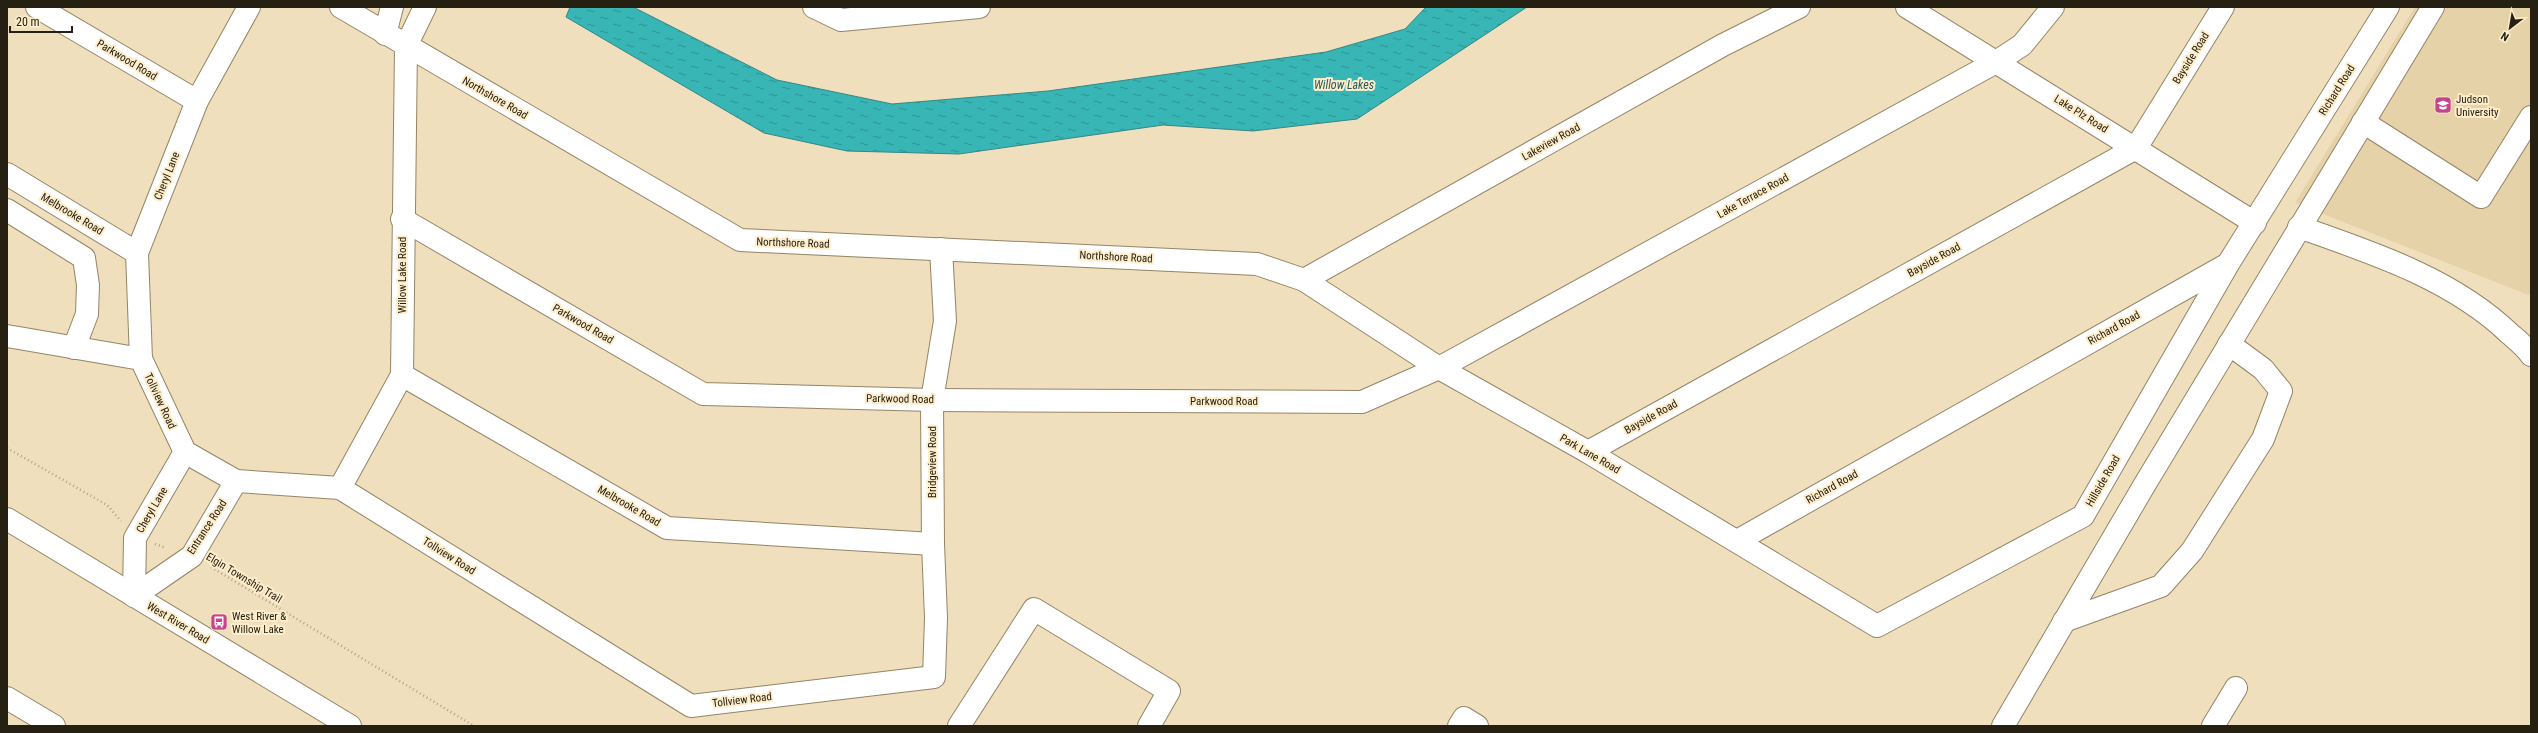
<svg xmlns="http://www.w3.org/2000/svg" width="2538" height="733" font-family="'Roboto Condensed',sans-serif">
	<defs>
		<pattern id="water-ripples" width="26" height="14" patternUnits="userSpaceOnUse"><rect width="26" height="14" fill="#38b5b5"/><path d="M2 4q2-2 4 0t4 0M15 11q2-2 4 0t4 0" fill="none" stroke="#2f9392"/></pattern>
	</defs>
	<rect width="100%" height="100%" fill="#f0dfbd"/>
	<polygon fill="#e6d2a9" points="2415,7 2531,7 2531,296 2295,203"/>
	<polygon fill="url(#water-ripples)" stroke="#338884" points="570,7 633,7 777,80 892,104 1048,91 1326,52 1405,29 1426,7 1527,7 1357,119 1253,131 1163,125 959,154 847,151 764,133 566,17"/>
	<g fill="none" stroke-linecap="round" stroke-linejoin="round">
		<g stroke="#948566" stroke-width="24">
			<g id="minor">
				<polyline points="37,7 197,101"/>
				<polyline points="341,7 740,240 1257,264 1304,280 1439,368 1588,452 1877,626 2083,516 2228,264"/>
				<polyline points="814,7 841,20 979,7"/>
				<polyline points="1907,7 2255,223"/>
				<polyline points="385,34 392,7"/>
				<polyline points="2363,122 2481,197 2531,117"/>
				<polyline points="7,174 137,253"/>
				<polyline points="7,210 84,258 88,285 87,314 74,348"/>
				<polyline points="402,219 703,394 932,400 1362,402 1439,368 1996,62 2022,45 2053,7"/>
				<path d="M2299 227C2373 253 2453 279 2510 334 2517 340 2526 347 2531 355"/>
				<polyline points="1304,280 1723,45 1799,7"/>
				<polyline points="7,336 141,359 185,452 236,481 340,488 691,706 934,677 936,618 933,544 932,400 945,321 941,249"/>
				<polyline points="141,359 137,253 197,101 249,7"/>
				<polyline points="402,375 667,528 933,544"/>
				<polyline points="1588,452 2136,148 2223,7"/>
				<polyline points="340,488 402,375 406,46 425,7"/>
				<polyline points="7,519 350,726"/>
				<polyline points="1737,541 2228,264 2388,7"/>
				<polyline points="134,596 192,556 236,481"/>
				<polyline points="134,596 135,538 185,452"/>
				<polyline points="2064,621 2161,586 2192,551 2263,439 2281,391 2263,369 2229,344"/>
				<polyline points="959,726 1034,609 1169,691 1149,726"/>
				<polyline points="1459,726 1464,718 1477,726"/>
				<polyline points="2003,726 2145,484 2433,7"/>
				<polyline points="2213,726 2236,688"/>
			</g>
		</g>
		<g stroke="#948566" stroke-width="24">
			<polyline id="highway" points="7,698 54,726"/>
		</g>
		<g stroke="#afa286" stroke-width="2.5" stroke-dasharray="1 3" stroke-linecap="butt">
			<polyline points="7,448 107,505 121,521"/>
			<polyline points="155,544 166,548"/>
			<polyline points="211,567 474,726"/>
		</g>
		<use href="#minor" stroke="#fff" stroke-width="22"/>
		<use href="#highway" stroke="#fff" stroke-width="22"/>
	</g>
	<defs>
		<g id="university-square" transform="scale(0.9)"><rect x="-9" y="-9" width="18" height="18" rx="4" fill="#c6448c" stroke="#fdedca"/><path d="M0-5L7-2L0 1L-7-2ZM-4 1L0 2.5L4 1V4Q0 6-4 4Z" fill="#fff"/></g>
		<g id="bus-square" transform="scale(0.9)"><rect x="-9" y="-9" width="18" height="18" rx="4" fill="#c6448c" stroke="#fdedca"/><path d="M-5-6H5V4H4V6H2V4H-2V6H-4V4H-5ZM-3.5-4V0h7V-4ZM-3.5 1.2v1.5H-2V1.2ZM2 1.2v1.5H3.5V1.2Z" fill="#fff"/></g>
	</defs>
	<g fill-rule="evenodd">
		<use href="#university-square" x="2443" y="105"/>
		<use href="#bus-square" x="219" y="622"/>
	</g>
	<g text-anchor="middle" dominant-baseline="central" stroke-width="4" stroke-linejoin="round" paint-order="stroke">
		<g font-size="11" fill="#262013" stroke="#fdedca">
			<text transform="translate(2191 58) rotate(-58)">Bayside Road</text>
			<text transform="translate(127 60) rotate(31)">Parkwood Road</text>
			<text transform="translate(2337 90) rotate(-58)">Richard Road</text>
			<text transform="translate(495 98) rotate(30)">Northshore Road</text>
			<text transform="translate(2081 114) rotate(32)">Lake Plz Road</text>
			<text transform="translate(1551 142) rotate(-29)">Lakeview Road</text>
			<text transform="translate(167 176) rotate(-68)">Cheryl Lane</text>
			<text transform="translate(1753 196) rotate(-29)">Lake Terrace Road</text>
			<text transform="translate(72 214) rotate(31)">Melbrooke Road</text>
			<text transform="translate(793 243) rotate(2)">Northshore Road</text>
			<text transform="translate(1116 257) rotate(3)">Northshore Road</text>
			<text transform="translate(1934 260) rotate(-29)">Bayside Road</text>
			<text transform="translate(402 275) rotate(-90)">Willow Lake Road</text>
			<text transform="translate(583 324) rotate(30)">Parkwood Road</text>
			<text transform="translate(2114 328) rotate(-29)">Richard Road</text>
			<text transform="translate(900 399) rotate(1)">Parkwood Road</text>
			<text transform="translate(160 401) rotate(65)">Tollview Road</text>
			<text x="1224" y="401">Parkwood Road</text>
			<text transform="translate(1651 417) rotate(-29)">Bayside Road</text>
			<text transform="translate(1590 454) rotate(30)">Park Lane Road</text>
			<text transform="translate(932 462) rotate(-90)">Bridgeview Road</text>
			<text transform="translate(2103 481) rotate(-60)">Hillside Road</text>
			<text transform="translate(1832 487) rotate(-29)">Richard Road</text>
			<text transform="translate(629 506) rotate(30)">Melbrooke Road</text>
			<text transform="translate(152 510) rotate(-60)">Cheryl Lane</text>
			<text transform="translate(207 527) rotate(-57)">Entrance Road</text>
			<text transform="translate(449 556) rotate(32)">Tollview Road</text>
			<text transform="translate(244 578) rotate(31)">Elgin Township Trail</text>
			<text transform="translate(178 623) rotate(31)">West River Road</text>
			<text transform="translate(742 700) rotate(-7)">Tollview Road</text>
		</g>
		<g font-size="11" fill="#262013" stroke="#fdedca" text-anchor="start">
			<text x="2456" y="99">Judson<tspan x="2456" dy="13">University</tspan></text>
			<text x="232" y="616">West River &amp;<tspan x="232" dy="13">Willow Lake</tspan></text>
		</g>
		<g font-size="12" font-style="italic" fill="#255858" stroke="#fdedca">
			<text x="1344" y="85">Willow Lakes</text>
		</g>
	</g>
	<rect width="2538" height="733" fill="none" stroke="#262013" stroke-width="16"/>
	<g transform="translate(2510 28) rotate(211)" stroke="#fdedca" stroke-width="3" paint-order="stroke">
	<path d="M0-3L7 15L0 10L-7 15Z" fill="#262013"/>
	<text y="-6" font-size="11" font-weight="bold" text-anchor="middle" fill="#262013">N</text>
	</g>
	<path d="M10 26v6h62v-6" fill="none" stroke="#262013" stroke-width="2"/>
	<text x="16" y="26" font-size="12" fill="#262013" stroke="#fdedca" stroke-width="3" paint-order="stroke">20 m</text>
</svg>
